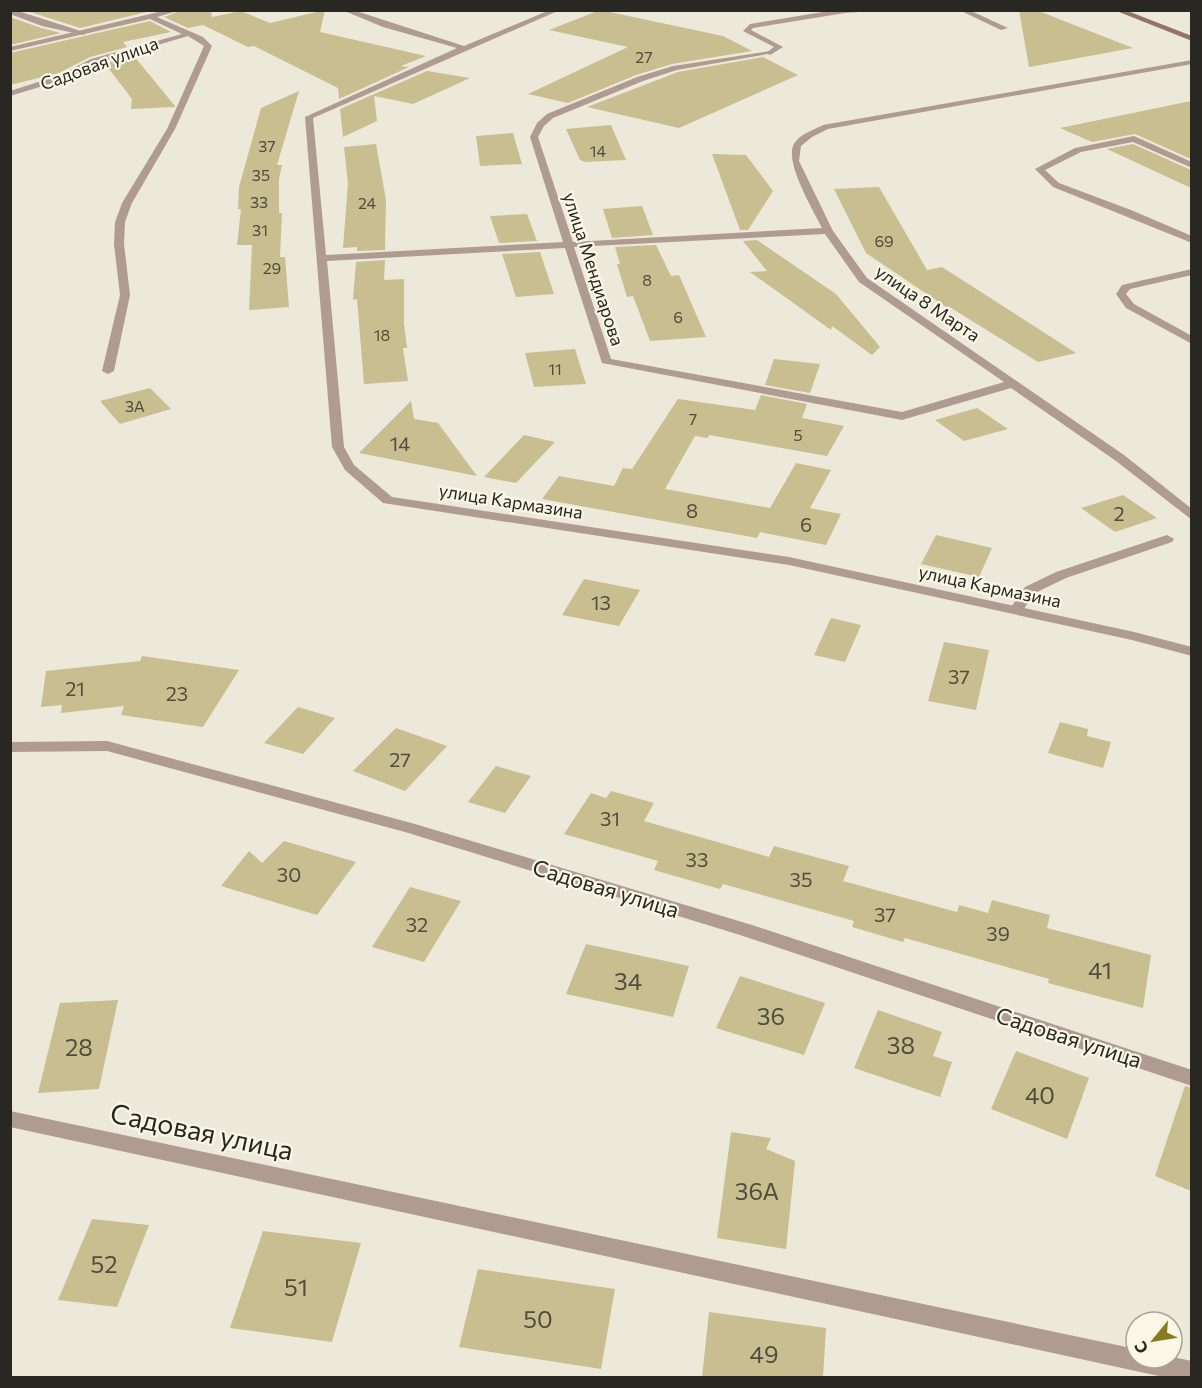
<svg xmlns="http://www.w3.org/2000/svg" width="1202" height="1388" font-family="Commissioner,sans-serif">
	<rect width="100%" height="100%" fill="#ece9da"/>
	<g fill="#c8be90">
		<polygon points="24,10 155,10 80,28"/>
		<polygon points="183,10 211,10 212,17 241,11 270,23 325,10 320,32 426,56 401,66 409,67 339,99 338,88 254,46 248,47 203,25 188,28 164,17"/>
		<polygon points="600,10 723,36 752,51 672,64 636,75 568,103 528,94 628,47 549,30"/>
		<polygon points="1019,10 1036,10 1133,48 1029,67"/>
		<polygon points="10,17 41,28 61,33 10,45"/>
		<polygon points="150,21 171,32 123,42 127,47 90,57 59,73 10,85 10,53"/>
		<polygon points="133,55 175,106 175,107 131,109 132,99 106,65 93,67"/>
		<polygon points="763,57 798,75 679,128 587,107 678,72"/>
		<polygon points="427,71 470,78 413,104 374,96 377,121 343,137 340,109"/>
		<polygon points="299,91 277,165 282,165 279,179 279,213 282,213 280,257 285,257 289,307 249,310 252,245 237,245 241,209 238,209 239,187 261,108"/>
		<polygon points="1191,101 1191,159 1135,134 1092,142 1060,128"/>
		<polygon points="611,125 626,160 585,162 580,160 566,129"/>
		<polygon points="513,133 522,164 480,166 476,136"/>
		<polygon points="376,144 386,200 385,250 357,251 357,247 343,248 348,183 344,147"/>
		<polygon points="1133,144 1191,170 1191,188 1107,149"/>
		<polygon points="712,154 746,155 773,191 748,230 740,230"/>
		<polygon points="879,187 927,270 942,267 1076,353 1038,362 948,306 949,309 866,253 834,189"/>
		<polygon points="642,206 653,235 612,238 603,209"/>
		<polygon points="527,214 537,241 499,243 490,216"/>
		<polygon points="757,240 836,294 880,347 872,355 832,326 831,330 750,272 767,271 743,241"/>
		<polygon points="656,245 671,276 679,275 706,337 650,341 633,296 627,297 617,264 620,264 615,247"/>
		<polygon points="540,252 554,294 516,297 502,254"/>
		<polygon points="385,260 384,280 404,279 404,324 407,348 403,348 408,381 364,384 357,299 353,300 356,262"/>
		<polygon points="575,349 586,384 534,387 525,353"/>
		<polygon points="774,359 820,364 810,393 765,385"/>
		<polygon points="150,388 171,409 120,424 100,401"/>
		<polygon points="761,395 807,404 802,418 844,426 827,456 709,435 708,438 695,436 665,489 770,508 796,463 831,470 810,508 841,514 826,545 760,532 757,538 542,499 559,476 614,486 623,468 632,469 678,399 755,410"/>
		<polygon points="411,401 414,419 438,423 477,476 359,453"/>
		<polygon points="977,408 1008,429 964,441 935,420"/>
		<polygon points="524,435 555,442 516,483 484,477"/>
		<polygon points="1123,495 1157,518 1115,532 1081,508"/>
		<polygon points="936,535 992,548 979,577 921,564"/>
		<polygon points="584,579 640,590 619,626 562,615"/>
		<polygon points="831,618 861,625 845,662 814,655"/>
		<polygon points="944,642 989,650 976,710 928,701"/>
		<polygon points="142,656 239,670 203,727 121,715 124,706 61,713 62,705 41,707 46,671 140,661"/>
		<polygon points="298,707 335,718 303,754 264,743"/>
		<polygon points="1060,722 1088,729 1087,736 1111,742 1103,768 1048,753"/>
		<polygon points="396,728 447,746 405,791 353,771"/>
		<polygon points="496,766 531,776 505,813 468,802"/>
		<polygon points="611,791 654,803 644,821 769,857 774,846 849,866 843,881 957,912 959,905 988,913 992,900 1050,915 1047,928 1151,955 1143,1008 1048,983 1049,979 905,938 903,942 852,927 854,921 723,884 720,889 654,870 658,861 564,834 591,793 606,798"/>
		<polygon points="284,841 356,862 317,915 221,886 249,851 262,863"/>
		<polygon points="410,887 461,901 424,962 372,947"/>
		<polygon points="586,944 689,966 673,1017 566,994"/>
		<polygon points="740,976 825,1003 804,1055 716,1028"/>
		<polygon points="118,1000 99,1089 38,1093 60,1003"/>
		<polygon points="878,1010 942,1032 933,1056 952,1062 940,1097 854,1068"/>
		<polygon points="1016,1051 1089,1078 1067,1139 991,1109"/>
		<polygon points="1185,1086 1191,1088 1191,1191 1155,1176"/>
		<polygon points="731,1132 771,1138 766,1149 795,1161 786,1249 717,1238"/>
		<polygon points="92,1219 149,1225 117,1307 58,1300"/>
		<polygon points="263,1231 361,1243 332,1342 230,1328"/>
		<polygon points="478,1269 615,1289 601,1369 459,1347"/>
		<polygon points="709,1312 826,1328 823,1377 702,1377"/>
	</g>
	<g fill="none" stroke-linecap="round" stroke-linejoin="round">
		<g fill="#b09b92" fill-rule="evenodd">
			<polygon points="10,10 15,10 87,33 83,35 42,26 10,14"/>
			<polygon points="835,10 889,10 845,13 753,28 751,30 783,47 770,55 766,53 774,47 743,31 750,24"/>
			<polygon points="959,10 969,10 1008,28 1001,30"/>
			<polygon points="1134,136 1192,162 1192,168 1133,142 1081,152 1045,170 1059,183 1131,210 1192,236 1192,243 1053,187 1035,169 1075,148"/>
			<polygon points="1192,269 1192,275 1130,289 1126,294 1134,304 1192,336 1192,344 1126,308 1116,294 1122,285"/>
			<polygon points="1167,535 1174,539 1172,542 1066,578 1035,593 1021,613 1011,613 1009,610 1025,587 1056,572"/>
		</g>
		<g fill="#b09b92" fill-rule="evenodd">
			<polygon points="167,10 181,10 157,17 203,37 212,46 175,129 132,203 125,222 124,244 130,295 114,371 108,374 102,371 120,295 114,244 115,222 122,203 167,129 204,46 188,36 97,63 66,79 10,96 10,91 60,75 91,59 182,34 150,19 10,51 10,47"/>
			<path d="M342 10H353L464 46 550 10H560L313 118 326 255 563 242 530 137 537 123 547 114 637 77 673 66 770 51 774 53 677 70 643 81 553 118 544 126 538 137 573 242 822 228C813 210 786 165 793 146 797 135 814 130 823 125L1192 60V64L828 129 812 137 801 146 799 161 833 231 867 278 1124 455 1192 509V520L1116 461 1011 388 902 420 602 363 565 248 327 261 344 447 354 465 392 497 789 557 1134 632 1192 647V656L1132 640 789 565 383 503 345 470 332 447 305 117 457 48 383 27ZM825 234 859 282 1004 382 902 412 611 359 574 247Z"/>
			<polygon points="107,741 415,824 752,925 1192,1070 1192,1086 740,935 405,832 107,751 10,752 10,742"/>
			<polygon points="10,1111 1136,1349 1136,1358 1172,1357 1192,1361 1192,1378 1168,1378 10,1127"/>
		</g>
		<polygon fill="#937568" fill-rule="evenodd" points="1114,10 1125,10 1192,36 1192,41"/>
	</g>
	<g text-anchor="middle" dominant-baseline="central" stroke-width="4.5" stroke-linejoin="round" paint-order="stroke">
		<g font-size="16" fill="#504d3d">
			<text x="644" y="56">27</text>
			<text x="267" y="145">37</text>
			<text x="598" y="150">14</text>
			<text x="261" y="174">35</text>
			<text x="259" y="201">33</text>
			<text x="367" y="202">24</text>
			<text x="260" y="229">31</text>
			<text x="884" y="240">69</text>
			<text x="272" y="267">29</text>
			<text x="647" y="279">8</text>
			<text x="678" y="316">6</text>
			<text x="382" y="334">18</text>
			<text x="555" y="368">11</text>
			<text x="135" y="405">3А</text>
			<text x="693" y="418">7</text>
			<text x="798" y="434">5</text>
		</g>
		<g font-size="18" fill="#282721" stroke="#faf7e7">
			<text transform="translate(99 63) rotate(-20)">Садовая улица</text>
			<text transform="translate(594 269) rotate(72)">улица Мендиарова</text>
			<text transform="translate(928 303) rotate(34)">улица 8 Марта</text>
			<text transform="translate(511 501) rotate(9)">улица Кармазина</text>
			<text transform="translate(990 586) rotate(12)">улица Кармазина</text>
		</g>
		<g font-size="20" fill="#504d3d">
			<text x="400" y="443">14</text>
			<text x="692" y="510">8</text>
			<text x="1119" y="513">2</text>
			<text x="806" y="524">6</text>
			<text x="601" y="602">13</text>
			<text x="959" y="676">37</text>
			<text x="75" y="688">21</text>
			<text x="177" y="693">23</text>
			<text x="400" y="759">27</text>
			<text x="610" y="818">31</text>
			<text x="697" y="859">33</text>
			<text x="289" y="874">30</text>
			<text x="801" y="879">35</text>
			<text x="885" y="914">37</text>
			<text x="417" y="924">32</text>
			<text x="998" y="933">39</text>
		</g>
		<g font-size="22" fill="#282721" stroke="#faf7e7">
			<text transform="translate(606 888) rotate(17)">Садовая улица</text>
			<text transform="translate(1069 1037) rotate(18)">Садовая улица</text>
		</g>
		<g font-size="24" fill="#504d3d">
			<text x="1100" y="969">41</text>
			<text x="628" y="980">34</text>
			<text x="771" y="1015">36</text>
			<text x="901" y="1044">38</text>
			<text x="79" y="1046">28</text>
			<text x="1040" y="1094">40</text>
			<text x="757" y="1190">36А</text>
			<text x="104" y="1263">52</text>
			<text x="296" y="1286">51</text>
			<text x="538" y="1318">50</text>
			<text x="764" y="1353">49</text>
		</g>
		<g font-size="27" fill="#282721" stroke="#faf7e7">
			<text transform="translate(202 1131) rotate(12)">Садовая улица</text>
		</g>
	</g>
	<rect width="1202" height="1388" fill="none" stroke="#282721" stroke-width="24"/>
	<g transform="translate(1154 1340) rotate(240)"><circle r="28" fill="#faf7e7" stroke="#a6a498" stroke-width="1.5"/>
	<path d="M0-4.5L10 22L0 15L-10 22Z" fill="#867d23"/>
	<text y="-9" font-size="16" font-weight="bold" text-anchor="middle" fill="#282721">С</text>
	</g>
</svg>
